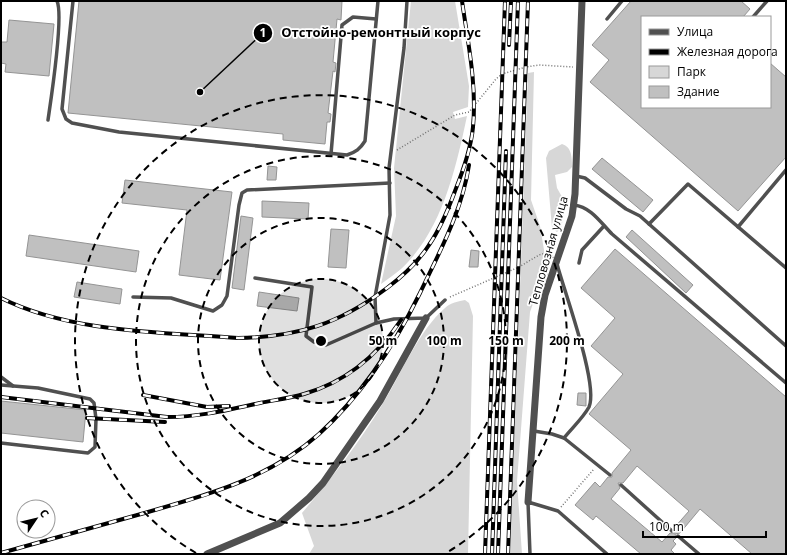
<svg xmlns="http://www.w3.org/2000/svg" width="787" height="555" font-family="'Open Sans',sans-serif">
	<rect width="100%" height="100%" fill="#fff"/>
	<g fill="#d7d7d7">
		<path d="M411 1H455L469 86 468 107 453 112 455 119 467 116C456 168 442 231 401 269 395 274 388 279 381 284L396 216 394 168Z"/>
		<polygon points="534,72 531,200 540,226 548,274 544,288 535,298 530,312 517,481 522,554 510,554 528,73"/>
		<path d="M562 144C572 147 572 158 572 167L567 172 555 175 557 188 566 204 561 228 557 232 552 228 546 158 549 151Z"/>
		<path d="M465 300 469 303 473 316 468 554H309L314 546 302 513C331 479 359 443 382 405 400 376 419 330 445 308 450 303 459 301 465 300Z"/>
	</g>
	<g fill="#c0c0c0" stroke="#949494" fill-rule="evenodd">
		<polygon points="79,1 342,1 341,20 337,19 333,62 336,63 335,72 333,71 328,113 331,114 330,122 327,122 325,144 283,140 283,134 68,113"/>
		<polygon points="631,1 741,1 750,9 743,17 642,17 642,107 770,107 770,63 786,77 786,157 738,211 590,82 609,60 592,45"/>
		<polygon points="9,20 54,24 49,76 5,72 6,64 1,63 1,42 7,42"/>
		<polygon points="602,158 653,200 643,212 592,169"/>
		<polygon points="268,166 277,167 276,180 267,180"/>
		<polygon points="125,180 232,192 220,280 179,275 187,210 122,203"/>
		<polygon points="262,201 309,203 308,219 262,217"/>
		<polygon points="241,216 253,218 244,290 232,288"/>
		<polygon points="331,229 349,230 346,268 328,267"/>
		<polygon points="632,230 693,285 686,293 626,237"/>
		<polygon points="29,235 139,251 136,272 26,256"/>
		<path d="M615 249 786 397V554H752L700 509 680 533 675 534 676 538 673 541 676 544 671 550 675 554H641L596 516 593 520 575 505 595 482 600 487 608 477H612V473L631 450 589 414 623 374 591 346 615 318 581 288ZM637 466 689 511 674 528 675 533H670L662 542 611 499 620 488 618 483H623Z"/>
		<polygon points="471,250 479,251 478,267 469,267"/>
		<polygon points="77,282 122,289 120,304 74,297"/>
		<polygon points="259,292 299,298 297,311 257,306"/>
		<polygon points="578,393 586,393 586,406 577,405"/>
		<polygon points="1,401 86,410 83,442 1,433"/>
	</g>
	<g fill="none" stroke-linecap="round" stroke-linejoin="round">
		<g stroke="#727272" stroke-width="1.5" stroke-dasharray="1 2" stroke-linecap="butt">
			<polyline points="397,150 455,115 469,112 496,79 502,74 526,67 539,65 573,67"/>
			<polyline points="450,297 519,267 539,255 552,251"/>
			<polyline points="561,507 594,469"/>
		</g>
		<g stroke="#505050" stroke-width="3.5">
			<path d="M73 1 62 109 66 119 72 123 119 132 347 155C356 152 360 149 365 141L378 1"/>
			<polyline points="753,17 767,1"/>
			<polyline points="607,19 622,1"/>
			<path d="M48 120C51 99 64 16 57 1"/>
			<polyline points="331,154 342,25 353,17 376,19"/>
			<polyline points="576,176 585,178 626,209 640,216 786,346"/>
			<path d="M574 205C591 207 601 223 612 234L786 383"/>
			<polyline points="649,224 688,184 786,268"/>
			<polyline points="738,227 786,170"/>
			<polyline points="579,263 582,250 604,226"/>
			<path d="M557 264C564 291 599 385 589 407 583 418 572 428 564 438"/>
			<polyline points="255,278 312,287 306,336 314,342 326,345 376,323 394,319 426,318 445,300"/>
			<polyline points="133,297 171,298 213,311 222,305 227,296 239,205 242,193 247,190 390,183"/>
			<polyline points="376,323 375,297 390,215 389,168 404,48 407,1"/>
			<polyline points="1,377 13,386"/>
			<polyline points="1,385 38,388 90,399 94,403 96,419 95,447 88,453 1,443"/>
			<polyline points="534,431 552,434 564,438 610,475"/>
			<polyline points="621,485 672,531"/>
			<polyline points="678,536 699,554"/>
			<polyline points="530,554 528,502 558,511 607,554"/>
		</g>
		<g stroke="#505050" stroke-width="7">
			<polyline points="528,502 541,317 545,295 572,216 575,194 582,1"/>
			<polyline points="207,554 280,523 309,498 323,483 380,401 426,318"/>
		</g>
		<g stroke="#000" stroke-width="4">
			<g id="rail">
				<polyline points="509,45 511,1"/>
				<path d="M1 298C71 333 161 332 238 338 298 337 339 324 387 288 403 276 418 262 429 245 440 229 448 210 455 191 463 171 471 149 473 127 477 85 468 43 462 1"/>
				<polyline points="143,395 207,407 229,406"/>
				<path d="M1 397 167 417C200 417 228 410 260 403 275 400 290 398 304 394 346 382 377 356 401 320"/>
				<polyline points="87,418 165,422"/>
				<path d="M1 553C48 540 94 527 141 514 204 496 269 479 319 434 363 394 394 346 420 293 440 251 462 211 469 165"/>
				<polyline points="485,554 505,1"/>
				<polyline points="492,554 506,151"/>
				<polyline points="498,554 518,1"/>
				<polyline points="508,554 528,1"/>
			</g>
		</g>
		<use href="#rail" stroke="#fff" stroke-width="2.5" stroke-dasharray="8" stroke-linecap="butt"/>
	</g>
	<circle cx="321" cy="341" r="62" fill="#000" fill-opacity=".12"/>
	<g fill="none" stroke="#000" stroke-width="2" stroke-dasharray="7 5">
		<circle cx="321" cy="341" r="62"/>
		<circle cx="321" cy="341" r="123"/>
		<circle cx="321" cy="341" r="185"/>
		<path d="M196 553A246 246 0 1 1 446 553"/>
	</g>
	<g text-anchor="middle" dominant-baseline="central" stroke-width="3.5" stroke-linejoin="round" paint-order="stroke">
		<g font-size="12" fill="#000" stroke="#fff">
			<text transform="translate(548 251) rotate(-74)">Тепловозная улица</text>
		</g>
	</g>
	<circle cx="321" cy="341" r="6" fill="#000" stroke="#fff" stroke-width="2"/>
	<g font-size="12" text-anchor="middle" font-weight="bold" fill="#000" stroke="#fff" stroke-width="3.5" stroke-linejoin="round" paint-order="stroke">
		<text x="383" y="345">50 m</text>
		<text x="444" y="345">100 m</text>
		<text x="506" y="345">150 m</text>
		<text x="567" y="345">200 m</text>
	</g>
	<path fill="none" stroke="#000" stroke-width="1.5" d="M200 92L263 33"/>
	<g fill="#000" stroke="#fff" stroke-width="1.5">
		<circle cx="200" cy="92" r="4"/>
		<circle cx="263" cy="33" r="10"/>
	</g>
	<g font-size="12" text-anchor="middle" font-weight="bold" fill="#fff">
		<text x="263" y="37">1</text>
	</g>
	<g font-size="13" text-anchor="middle" font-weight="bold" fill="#000" stroke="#fff" stroke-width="3.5" stroke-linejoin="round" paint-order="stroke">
		<text x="381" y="37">Отстойно-ремонтный корпус</text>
	</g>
	<rect width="787" height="555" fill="none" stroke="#000000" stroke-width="4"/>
	<rect x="641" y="16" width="130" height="92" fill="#ffffff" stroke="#999999"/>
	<rect x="649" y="29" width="20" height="6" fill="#505050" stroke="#999999"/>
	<text x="677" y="36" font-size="12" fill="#000000">Улица</text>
	<rect x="649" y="49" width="20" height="6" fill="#000000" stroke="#999999"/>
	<text x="677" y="56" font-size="12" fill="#000000">Железная дорога</text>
	<rect x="649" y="66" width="20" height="12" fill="#d7d7d7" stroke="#999999"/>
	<text x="677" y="76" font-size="12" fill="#000000">Парк</text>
	<rect x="649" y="86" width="20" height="12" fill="#c0c0c0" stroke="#999999"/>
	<text x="677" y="96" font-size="12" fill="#000000">Здание</text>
	<g transform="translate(36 519) rotate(55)"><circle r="19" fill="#ffffff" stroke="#999999"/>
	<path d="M0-3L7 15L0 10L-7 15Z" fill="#000000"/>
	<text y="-6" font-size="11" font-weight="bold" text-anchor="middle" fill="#000000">С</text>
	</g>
	<path d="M643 531v6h123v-6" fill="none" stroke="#000000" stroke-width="2"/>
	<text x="649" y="531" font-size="12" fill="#000000" stroke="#ffffff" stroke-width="3" paint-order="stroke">100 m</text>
</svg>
